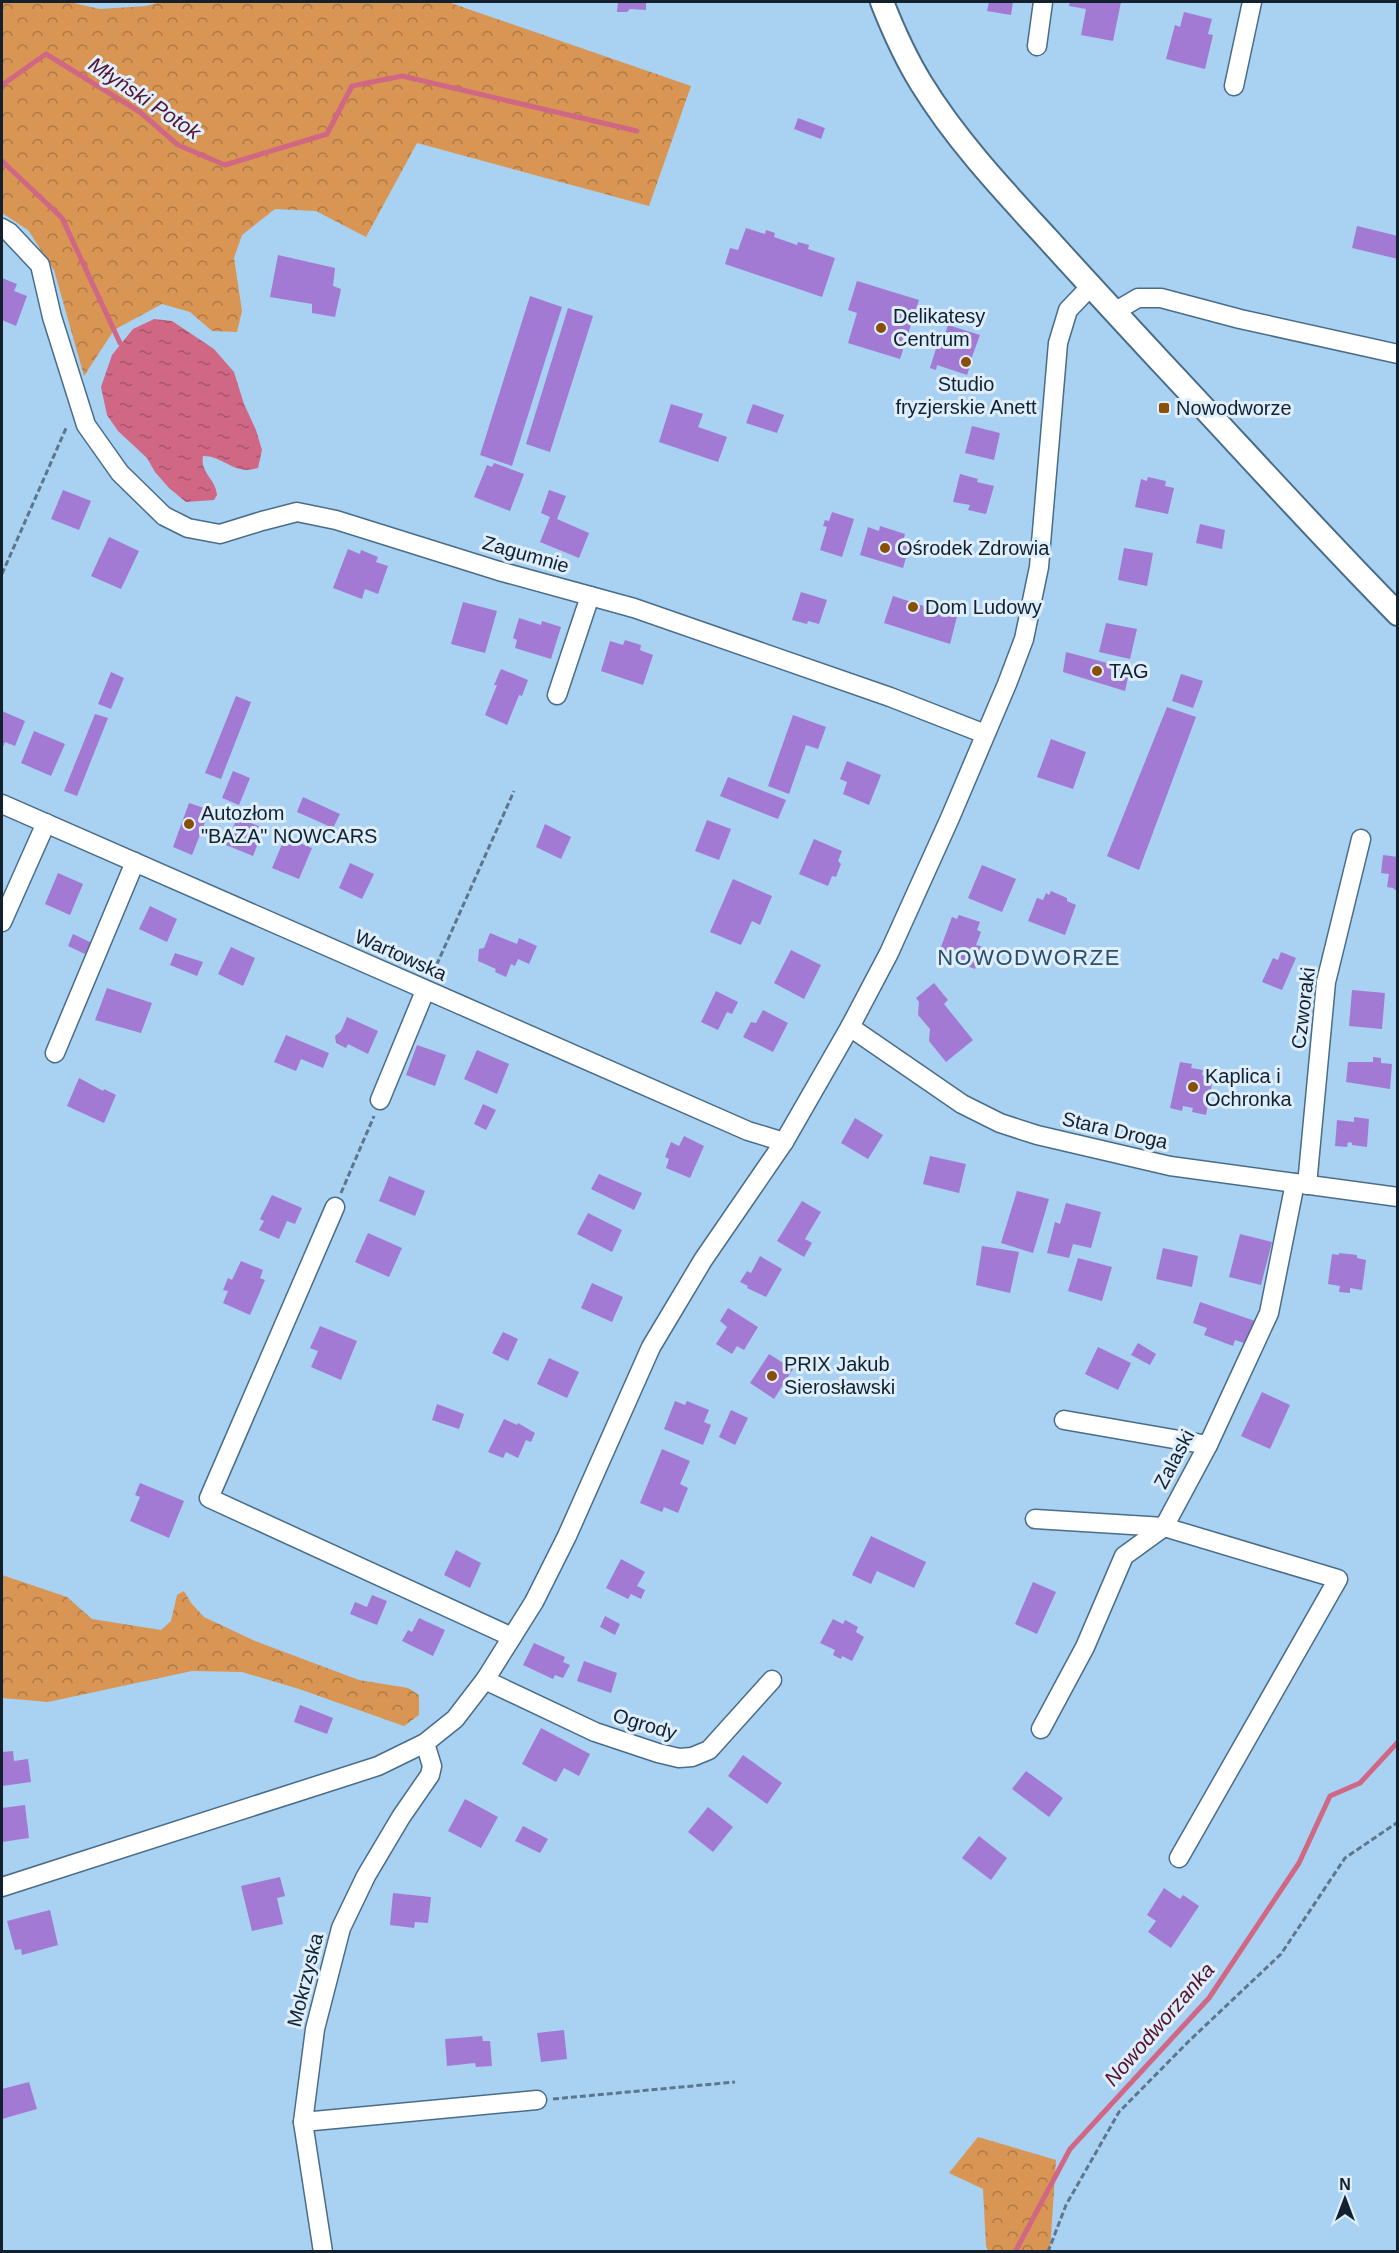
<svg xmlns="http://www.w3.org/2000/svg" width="1399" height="2253" font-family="Arial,sans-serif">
	<defs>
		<pattern id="forest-crowns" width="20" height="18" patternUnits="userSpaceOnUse" patternTransform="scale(1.5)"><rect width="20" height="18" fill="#d89554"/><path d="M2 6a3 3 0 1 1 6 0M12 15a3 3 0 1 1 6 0" fill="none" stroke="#ae7946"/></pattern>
		<pattern id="water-ripples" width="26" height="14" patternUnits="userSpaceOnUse" patternTransform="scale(1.5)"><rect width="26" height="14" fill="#cf6785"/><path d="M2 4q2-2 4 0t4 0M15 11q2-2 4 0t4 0" fill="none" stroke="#a7546d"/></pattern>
	</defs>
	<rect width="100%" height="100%" fill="#a9d1f1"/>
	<g fill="url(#forest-crowns)">
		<polygon points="2,2 69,2 100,9 146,6 161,2 448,2 691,86 649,206 417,143 366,237 316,211 275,209 242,235 234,258 242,311 237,332 212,331 190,312 162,304 114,330 84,376 54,270 28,230 2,213"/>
		<polygon points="2,1575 67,1597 92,1619 161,1630 171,1621 177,1595 184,1591 191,1603 204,1617 255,1641 359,1680 408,1688 419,1695 419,1715 404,1726 299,1689 242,1672 192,1671 48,1702 2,1698"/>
		<polygon points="978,2137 1056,2160 1050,2251 988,2251 986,2246 983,2189 949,2173"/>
	</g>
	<path fill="url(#water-ripples)" d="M154 319 172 321 214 349 234 372 244 404 256 430 262 450 258 468C234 476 225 456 203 456 200 473 216 479 217 495L214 500 186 502 169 488 155 472 147 458 118 431 107 415 101 387 112 355 133 329Z"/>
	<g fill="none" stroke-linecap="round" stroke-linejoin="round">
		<g stroke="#cf6785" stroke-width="5">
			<polyline points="2,85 46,54 140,112 178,145 225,165 327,134 352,86 402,76 637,131"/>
			<polyline points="2,161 62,218 120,343"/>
			<polyline points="1015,2252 1070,2149 1209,1998 1299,1863 1330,1796 1360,1783 1398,1742"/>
		</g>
	</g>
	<g fill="#a27ad4">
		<polygon points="618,2 646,2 646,10 630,9 627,12 617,12"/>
		<polygon points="989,2 1013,2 1011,15 987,11"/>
		<polygon points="1070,2 1121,2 1113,41 1081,35 1086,9 1069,6"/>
		<polygon points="1184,12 1212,19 1208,34 1213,35 1205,69 1166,59 1175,25 1180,27"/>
		<polygon points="798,118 825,128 821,139 794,129"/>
		<polygon points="1357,226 1398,236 1398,259 1352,248"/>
		<polygon points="746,228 765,234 766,230 775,233 774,237 797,245 798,242 809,245 808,249 835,258 822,297 725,264 730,248 738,250"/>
		<polygon points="278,255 335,268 333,286 341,289 335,317 312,313 312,304 270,297"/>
		<polygon points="2,278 17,284 14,291 27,296 16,326 2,320"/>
		<polygon points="857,281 919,300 900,359 848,343 857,313 848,310"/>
		<polygon points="530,296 562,307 512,466 480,455"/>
		<polygon points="568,308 593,316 550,452 526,444"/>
		<polygon points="948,325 980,335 969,365 970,366 967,375 937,365 936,370 930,368 939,339 943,340"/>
		<polygon points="671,404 703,414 698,427 727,437 718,462 659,442"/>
		<polygon points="753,404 784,415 777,433 746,423"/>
		<polygon points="972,426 1000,433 994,460 965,453"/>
		<polygon points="494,463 524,474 510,511 474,497 487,465 492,467"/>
		<polygon points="960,474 978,479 977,482 994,486 986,514 968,510 970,505 953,502"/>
		<polygon points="1148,477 1166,481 1165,486 1174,488 1168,514 1135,507 1141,479 1147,481"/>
		<polygon points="63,490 91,501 79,530 51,519"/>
		<polygon points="549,490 566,496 557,519 589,533 579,558 540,542 550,517 541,513"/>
		<polygon points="832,512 854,519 842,557 820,550 827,527 823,526 825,520 829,521"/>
		<polygon points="1200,524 1225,530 1222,549 1196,543"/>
		<polygon points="880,526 905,534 904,538 911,540 903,568 860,555 868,527 879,531"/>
		<polygon points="109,537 139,551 121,589 91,576"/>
		<polygon points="1124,548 1153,553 1147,586 1118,580"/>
		<polygon points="348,549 360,554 361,550 378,557 376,562 388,566 378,594 365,589 362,599 333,588"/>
		<polygon points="801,592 827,600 819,624 808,621 807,624 792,620"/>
		<polygon points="893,596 936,610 938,602 959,609 950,644 884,623"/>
		<polygon points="463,602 497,611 485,653 451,644"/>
		<polygon points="519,618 541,625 542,621 561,627 551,659 515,648 517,640 513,638"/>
		<polygon points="1106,623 1137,629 1130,659 1099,652"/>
		<polygon points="625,640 641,645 640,650 653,655 643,685 601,671 610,641 623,645"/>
		<polygon points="1066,652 1130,669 1125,691 1063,672"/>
		<polygon points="501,669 528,680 522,696 519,695 507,725 485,715 497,685 494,685"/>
		<polygon points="111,672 124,678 111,709 98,704"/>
		<polygon points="1181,674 1203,681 1193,708 1172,701"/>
		<polygon points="236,696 251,702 221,779 205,773"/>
		<polygon points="1167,707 1196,717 1139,870 1107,856"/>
		<polygon points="2,711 25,721 15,746 5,742 2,749"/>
		<polygon points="95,714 108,718 77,796 64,791"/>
		<polygon points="793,715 826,727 818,749 806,745 789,794 768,786"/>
		<polygon points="34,731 65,744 51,776 21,763"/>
		<polygon points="1051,739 1086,752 1073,789 1037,777"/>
		<polygon points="847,761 881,775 869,805 843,794 847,782 840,779"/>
		<polygon points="233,771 250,778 239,805 222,798"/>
		<polygon points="728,777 786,800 778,819 720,796"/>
		<polygon points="303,797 340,814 333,828 297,812"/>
		<polygon points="189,803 210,810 192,855 173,847"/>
		<polygon points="237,818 264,828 253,856 226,845"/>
		<polygon points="707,820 731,829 719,860 695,851"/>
		<polygon points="545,824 571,837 561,859 536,847"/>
		<polygon points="285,837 312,848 299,879 272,868"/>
		<polygon points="814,839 842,851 838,861 841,864 836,877 832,876 828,886 799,874"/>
		<polygon points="1383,855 1398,857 1398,892 1393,888 1387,887 1389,874 1381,873"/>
		<polygon points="350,863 374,874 362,899 339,888"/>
		<polygon points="982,865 1016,879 1002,912 968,898"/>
		<polygon points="58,873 83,884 70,915 45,904"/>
		<polygon points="733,879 772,896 760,925 752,921 741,945 710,932"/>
		<polygon points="1051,891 1067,898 1067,901 1076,905 1065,935 1028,921 1037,898 1043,900 1046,893 1049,895"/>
		<polygon points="150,906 177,919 167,942 139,929"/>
		<polygon points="959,915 980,922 977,930 981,932 976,945 983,947 975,969 938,955 952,917 957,919"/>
		<polygon points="490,933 517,944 519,938 537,946 529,964 518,959 515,966 511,964 506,977 495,972 496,969 478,961 479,949 484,948"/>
		<polygon points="73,934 92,943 87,955 68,946"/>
		<polygon points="231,947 255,958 243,986 218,974"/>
		<polygon points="791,950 821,965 804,999 774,983"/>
		<polygon points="1281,952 1296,958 1282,990 1262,982 1273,958 1278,960"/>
		<polygon points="175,953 203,962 197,976 170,965"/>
		<polygon points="934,983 948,1000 944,1004 973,1040 946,1062 929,1041 930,1029 918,1015 919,1002 916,998"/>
		<polygon points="107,988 152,1003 141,1033 95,1020"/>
		<polygon points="1352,990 1385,993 1382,1029 1349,1026"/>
		<polygon points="716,991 738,1002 732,1014 727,1012 718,1030 701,1022"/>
		<polygon points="763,1010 788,1023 773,1052 743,1037 751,1022 756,1023"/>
		<polygon points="347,1017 378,1031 368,1054 348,1044 346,1048 336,1043 335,1036 341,1031"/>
		<polygon points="286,1035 329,1053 323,1068 301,1059 296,1071 274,1062"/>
		<polygon points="417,1045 446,1055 435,1086 406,1075"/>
		<polygon points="477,1050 509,1064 497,1094 464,1079"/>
		<polygon points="1373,1057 1381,1058 1381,1063 1392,1064 1390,1089 1346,1082 1348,1062 1373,1062"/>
		<polygon points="1180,1062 1192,1064 1191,1068 1203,1070 1202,1075 1213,1078 1206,1115 1192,1112 1193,1108 1183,1106 1182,1111 1170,1108"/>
		<polygon points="79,1078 103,1091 104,1089 116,1095 104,1123 67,1106"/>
		<polygon points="483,1104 496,1110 486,1130 474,1124"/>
		<polygon points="1354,1117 1369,1119 1367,1147 1352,1145 1352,1143 1348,1142 1347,1147 1335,1146 1337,1120 1354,1122"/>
		<polygon points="855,1118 883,1135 868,1159 841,1143"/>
		<polygon points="684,1136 704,1146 690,1178 666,1168 669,1159 665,1157 671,1142 679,1146"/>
		<polygon points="930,1156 966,1164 959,1193 923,1184"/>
		<polygon points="599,1174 642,1193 634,1210 591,1189"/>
		<polygon points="389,1176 425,1191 415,1216 379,1201"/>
		<polygon points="1017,1191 1049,1199 1033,1253 1001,1243"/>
		<polygon points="272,1195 302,1208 295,1224 287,1221 279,1239 259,1230 264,1221 260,1219"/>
		<polygon points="802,1201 821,1212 805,1239 812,1243 804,1257 777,1241"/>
		<polygon points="1066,1203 1101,1212 1091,1248 1073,1244 1069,1258 1047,1253 1055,1222 1060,1224"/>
		<polygon points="588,1213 622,1230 612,1252 577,1234"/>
		<polygon points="368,1233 402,1248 389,1277 355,1262"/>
		<polygon points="1240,1234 1272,1242 1261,1285 1229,1277"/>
		<polygon points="982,1246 1019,1252 1010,1293 976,1285"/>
		<polygon points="1163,1248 1198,1256 1192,1287 1156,1279"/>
		<polygon points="1339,1253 1357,1255 1357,1258 1366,1260 1362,1290 1350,1288 1350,1293 1339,1292 1340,1286 1328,1284 1332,1254 1339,1255"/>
		<polygon points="760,1256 782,1269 766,1297 747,1288 748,1286 740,1282 747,1271 751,1273"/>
		<polygon points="1078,1258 1112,1267 1102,1301 1068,1291"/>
		<polygon points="241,1261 263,1270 260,1278 265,1280 250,1315 223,1303 228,1291 223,1290 228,1278 232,1280"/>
		<polygon points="592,1283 623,1297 612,1322 581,1308"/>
		<polygon points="1200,1302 1258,1322 1250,1345 1235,1340 1233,1346 1204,1335 1207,1328 1193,1323"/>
		<polygon points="728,1308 758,1327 744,1350 737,1346 732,1354 716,1344 727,1327 720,1321"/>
		<polygon points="320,1326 357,1341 341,1380 311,1367 318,1351 310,1348"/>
		<polygon points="503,1332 518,1339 508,1361 492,1353"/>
		<polygon points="1138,1343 1156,1354 1150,1365 1131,1355"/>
		<polygon points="1098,1347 1131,1363 1118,1390 1085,1374"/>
		<polygon points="769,1354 793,1369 774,1399 750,1383"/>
		<polygon points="549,1358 579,1372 567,1398 537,1384"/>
		<polygon points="1262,1392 1290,1405 1270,1449 1241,1436"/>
		<polygon points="675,1401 685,1405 687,1401 709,1410 704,1422 711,1425 703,1445 664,1429"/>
		<polygon points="437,1404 464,1414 459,1429 432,1420"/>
		<polygon points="731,1410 748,1418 735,1445 719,1437"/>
		<polygon points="504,1419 517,1425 518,1423 535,1433 531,1442 526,1440 518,1458 506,1452 503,1458 488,1452"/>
		<polygon points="662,1449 690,1461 680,1484 688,1488 678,1513 664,1507 662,1512 640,1503"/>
		<polygon points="140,1483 184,1501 169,1538 130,1521 140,1497 135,1495"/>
		<polygon points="871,1536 926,1562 914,1588 877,1571 871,1584 852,1575"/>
		<polygon points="456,1550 481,1563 470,1588 444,1575"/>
		<polygon points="621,1559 645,1572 637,1586 645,1590 641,1599 631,1594 628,1599 606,1588"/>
		<polygon points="1033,1582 1056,1592 1037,1634 1015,1624"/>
		<polygon points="372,1595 387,1601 377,1625 350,1614 355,1602 367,1607"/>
		<polygon points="605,1616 620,1624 615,1635 600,1627"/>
		<polygon points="419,1618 445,1630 433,1656 402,1641 408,1630 412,1632"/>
		<polygon points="833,1619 843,1624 845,1620 858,1627 856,1632 864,1637 852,1661 842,1656 841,1659 833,1655 835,1650 820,1643"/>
		<polygon points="534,1643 565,1657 563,1662 570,1665 563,1678 555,1675 553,1679 523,1665"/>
		<polygon points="584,1661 617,1673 611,1693 577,1681"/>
		<polygon points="300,1705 333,1718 327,1734 294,1722"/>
		<polygon points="541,1728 590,1754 579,1776 564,1768 556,1782 522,1764"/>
		<polygon points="13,1751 14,1761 28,1759 31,1782 2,1786 2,1752"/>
		<polygon points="743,1755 782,1783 767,1804 728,1776"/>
		<polygon points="1026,1771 1063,1798 1049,1817 1012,1789"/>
		<polygon points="465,1799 498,1817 481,1848 448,1831"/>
		<polygon points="25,1805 29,1838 2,1842 2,1808"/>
		<polygon points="708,1807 733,1827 713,1852 688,1832"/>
		<polygon points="523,1826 548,1839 540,1853 515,1841"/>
		<polygon points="979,1836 1007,1858 991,1880 962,1858"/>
		<polygon points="280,1877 285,1896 277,1898 283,1924 252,1931 241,1886"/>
		<polygon points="1164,1888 1180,1899 1183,1895 1199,1906 1171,1948 1148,1932 1156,1921 1147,1915"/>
		<polygon points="393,1893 431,1897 428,1923 415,1922 414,1928 390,1925"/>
		<polygon points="50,1910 58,1945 22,1955 21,1949 15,1950 7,1921"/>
		<polygon points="564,2030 567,2059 541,2062 537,2033"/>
		<polygon points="482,2036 483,2041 490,2041 492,2066 476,2067 475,2063 447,2066 445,2039"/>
		<polygon points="29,2082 37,2109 2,2119 2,2089"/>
	</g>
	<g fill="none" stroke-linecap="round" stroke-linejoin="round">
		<g stroke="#496d89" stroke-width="21">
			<g id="minor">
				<polyline points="1037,46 1043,2"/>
				<polyline points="1234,86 1252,2"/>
				<polyline points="2,228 9,232 40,265 52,317 86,425 120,473 164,516 188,528 220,534 262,521 297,512 336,520 499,571 634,608 890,697 985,734"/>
				<polyline points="1114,312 1138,298 1161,298 1240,319 1398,354"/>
				<polyline points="557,695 590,596"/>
				<path d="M2 804C251 911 499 1023 748 1131L784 1142"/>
				<polyline points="2,922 46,823"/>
				<polyline points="850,1027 962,1104 1000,1123 1037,1135 1170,1166 1398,1197"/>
				<polyline points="55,1053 135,862"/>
				<polyline points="380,1100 425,991"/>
				<polyline points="1307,1185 1326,982 1361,839"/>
				<polyline points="335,1207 209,1498 512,1637"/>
				<polyline points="1064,1420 1208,1445"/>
				<polyline points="1035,1519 1164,1527 1338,1579 1179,1858"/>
				<polyline points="485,1680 595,1732 658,1753 679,1758 692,1757 709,1750 772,1680"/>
				<polyline points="1041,1729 1085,1647 1124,1556 1164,1527 1208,1445 1269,1313 1295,1183"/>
				<polyline points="2,1887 378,1766 425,1743 455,1719 485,1680 512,1637 534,1602 567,1536 651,1347 703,1260 784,1142 850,1027 889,953 950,818 1007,684 1024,639 1039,567 1058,343 1068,310 1090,287"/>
				<polyline points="303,2122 537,2100"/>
				<polyline points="323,2252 303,2122 315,2029 341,1928 366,1876 401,1817 430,1775 432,1766 425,1743"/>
			</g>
		</g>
		<g stroke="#496d89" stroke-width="26">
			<path id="major" d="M882 2C893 30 905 57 921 83 956 140 1002 189 1047 238 1085 280 1123 321 1161 362 1240 446 1317 532 1398 614"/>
		</g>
		<g stroke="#5c778d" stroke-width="3" stroke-dasharray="6 3" stroke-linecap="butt">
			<polyline points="2,574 67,426"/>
			<polyline points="433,973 514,791"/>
			<polyline points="341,1193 374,1116"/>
			<polyline points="553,2099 735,2082"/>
			<polyline points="1048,2252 1066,2205 1119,2112 1189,2041 1281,1954 1345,1858 1398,1822"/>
		</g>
		<use href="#minor" stroke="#fff" stroke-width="18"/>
		<use href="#major" stroke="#fff" stroke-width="22"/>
	</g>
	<g fill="#894f06" stroke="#deeefc" stroke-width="2">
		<circle cx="881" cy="328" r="6"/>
		<circle cx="966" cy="362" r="6"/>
		<rect x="1158" y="402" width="12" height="12" rx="3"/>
		<circle cx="885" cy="548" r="6"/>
		<circle cx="913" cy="607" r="6"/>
		<circle cx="1097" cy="671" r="6"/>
		<circle cx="189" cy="824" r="6"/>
		<circle cx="1193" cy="1087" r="6"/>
		<circle cx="772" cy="1376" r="6"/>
	</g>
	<g text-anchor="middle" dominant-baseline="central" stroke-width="6" stroke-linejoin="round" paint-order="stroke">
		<g font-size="20" fill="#12212d" stroke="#deeefc" text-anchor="start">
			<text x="893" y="316">Delikatesy<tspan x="893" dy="23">Centrum</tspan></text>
			<text x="966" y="384" text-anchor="middle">Studio<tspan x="966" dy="23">fryzjerskie Anett</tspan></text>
			<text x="1176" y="408">Nowodworze</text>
			<text x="897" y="548">Ośrodek Zdrowia</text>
			<text x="925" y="607">Dom Ludowy</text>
			<text x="1109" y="671">TAG</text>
			<text x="201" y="813">Autozłom<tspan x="201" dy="23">"BAZA" NOWCARS</tspan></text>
			<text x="1205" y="1076">Kaplica i<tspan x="1205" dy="23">Ochronka</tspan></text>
			<text x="784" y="1364">PRIX Jakub<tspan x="784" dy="23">Sierosławski</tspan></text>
		</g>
		<g font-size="20" fill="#12212d" stroke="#deeefc">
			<text transform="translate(526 554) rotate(16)">Zagumnie</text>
			<text transform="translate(401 955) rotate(24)">Wartowska</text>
			<text transform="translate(1303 1008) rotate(-83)">Czworaki</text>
			<text transform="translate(1115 1130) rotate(13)">Stara Droga</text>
			<text transform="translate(1174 1459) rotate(-62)">Zalaski</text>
			<text transform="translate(645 1724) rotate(17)">Ogrody</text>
			<text transform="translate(305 1980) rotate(-76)">Mokrzyska</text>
		</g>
		<g font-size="21" font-style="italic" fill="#55122a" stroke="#deeefc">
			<text transform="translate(145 98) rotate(34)">Młyński Potok</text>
			<text transform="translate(1159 2024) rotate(-49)">Nowodworzanka</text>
		</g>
		<g font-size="22" letter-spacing="1.5" fill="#2b4e69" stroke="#deeefc">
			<text x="1029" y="957">NOWODWORZE</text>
		</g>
	</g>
	<rect width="1399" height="2253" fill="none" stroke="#12212d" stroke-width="6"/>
	<g transform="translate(1345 2199)" stroke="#deeefc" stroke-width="4.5" paint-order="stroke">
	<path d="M0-4.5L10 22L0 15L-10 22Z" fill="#12212d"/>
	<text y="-9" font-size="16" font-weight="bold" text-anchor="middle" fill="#12212d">N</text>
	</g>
</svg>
